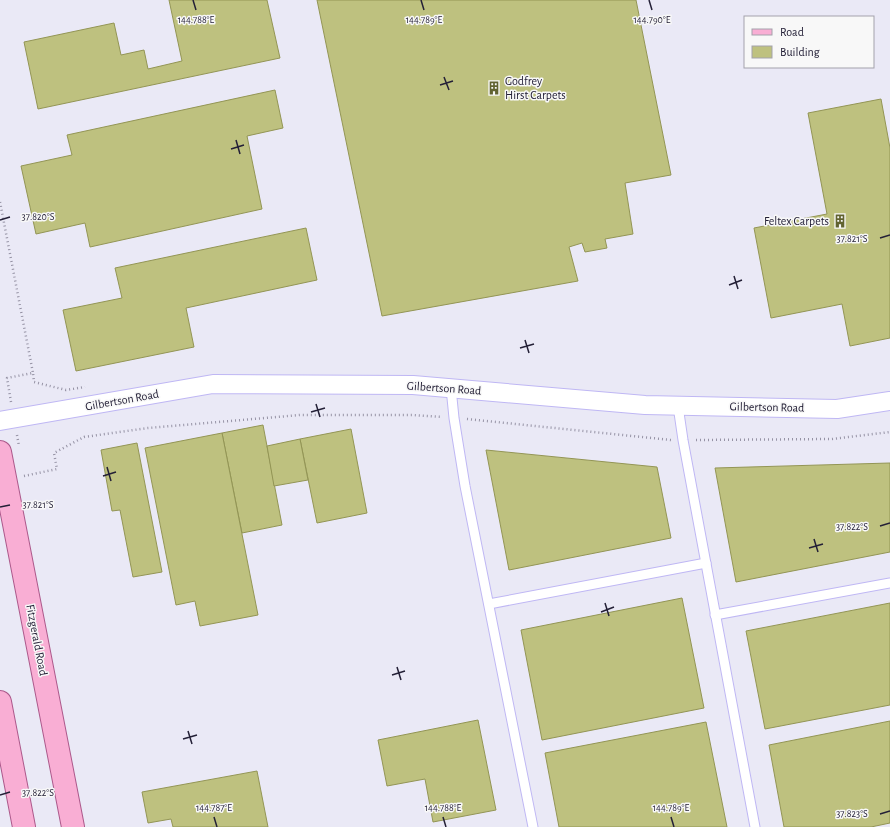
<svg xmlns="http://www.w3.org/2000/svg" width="890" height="827" font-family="'Alegreya Sans',sans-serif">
	<rect width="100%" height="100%" fill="#eae9f6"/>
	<g fill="#bec17f" stroke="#939555">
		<polygon points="169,0 267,0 280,58 38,109 24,42 114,23 121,55 144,50 148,69 182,61"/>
		<polygon points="317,0 636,0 671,175 625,183 633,234 605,239 607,248 585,252 582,243 569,247 578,281 382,316"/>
		<polygon points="275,90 283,128 247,136 262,209 90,247 85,223 36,234 21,166 72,155 67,135"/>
		<polygon points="881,99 890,148 890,338 850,346 842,304 771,318 754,228 827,214 808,113"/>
		<polygon points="306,228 317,280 186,308 194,347 76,371 63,310 122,298 115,268"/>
		<polygon points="263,425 282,525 242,533 222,433"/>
		<polygon points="351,429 367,513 317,523 300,439"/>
		<polygon points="222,433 258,615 200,626 195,601 176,605 145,448"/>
		<polygon points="300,439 308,480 274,486 267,446"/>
		<polygon points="137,443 162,572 133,577 120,510 112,511 101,450"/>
		<polygon points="486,450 657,467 671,538 509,570"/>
		<polygon points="890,463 890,552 736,582 715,468"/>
		<polygon points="682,598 704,708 542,740 521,630"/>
		<polygon points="890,603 890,705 765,729 746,631"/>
		<polygon points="478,720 496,810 433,822 425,779 387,786 378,740"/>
		<polygon points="890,721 890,823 871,827 784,827 769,745"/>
		<polygon points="706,722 727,827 559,827 545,753"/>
		<polygon points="257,771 268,827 173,827 171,819 148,823 142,792"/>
	</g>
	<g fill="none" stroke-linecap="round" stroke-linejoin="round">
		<g stroke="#bfb7f4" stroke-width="11">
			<g id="service">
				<polyline points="451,388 454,418 465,486 533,827"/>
				<polyline points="678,406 683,440 755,827"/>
				<polyline points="489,604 706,563"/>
				<polyline points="715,615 890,583"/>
			</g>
		</g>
		<g stroke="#bfb7f4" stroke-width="20">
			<polyline id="minor" points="0,421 213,384 413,385 645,405 837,409 890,401"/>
		</g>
		<g stroke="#ac598b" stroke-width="24">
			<g id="primary">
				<polyline points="0,452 73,827"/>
				<polyline points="0,702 24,827"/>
			</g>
		</g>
		<g stroke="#9693a5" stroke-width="2.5" stroke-dasharray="1 3" stroke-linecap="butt">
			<polyline points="0,202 33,373"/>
			<polyline points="11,402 7,378 33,373 34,382 66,390 85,387"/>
			<polyline points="467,419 671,440"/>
			<polyline points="17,435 19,446"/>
			<polyline points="696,440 832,439 890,432"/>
			<polyline points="24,476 57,469 54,453 84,437 148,428 300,415 413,415 442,417"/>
		</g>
		<use href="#service" stroke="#fff" stroke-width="9"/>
		<use href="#minor" stroke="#fff" stroke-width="18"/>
		<use href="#primary" stroke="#f9aed4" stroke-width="22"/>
	</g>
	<path fill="none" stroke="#242037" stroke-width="1.5" d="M193 0 196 10M421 0 424 10M649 0 652 10M444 77 449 90M440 85 453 81M236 140 240 154M231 149 244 145M0 220 10 217M880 238 890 235M734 276 738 289M729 285 742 280M525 340 529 353M520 348 534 344M316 404 320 417M311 412 325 408M107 467 111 481M103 476 116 472M0 507 10 505M880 526 890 523M814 539 818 552M809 548 823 544M605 603 609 616M601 612 614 607M397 667 401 680M392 675 405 671M188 731 192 744M183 739 197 735M0 795 10 792M880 814 890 811M214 817 217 827M443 817 446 827M671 817 674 827"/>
	<defs>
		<g id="building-bare" transform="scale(1.08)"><path d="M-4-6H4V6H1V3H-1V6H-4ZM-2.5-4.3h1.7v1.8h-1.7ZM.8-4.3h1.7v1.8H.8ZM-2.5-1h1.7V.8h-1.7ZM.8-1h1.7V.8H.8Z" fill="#616330" stroke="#f8f8f8" stroke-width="2.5" paint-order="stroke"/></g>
	</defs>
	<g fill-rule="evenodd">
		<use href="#building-bare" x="494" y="88"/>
		<use href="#building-bare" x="840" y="221"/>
	</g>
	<g text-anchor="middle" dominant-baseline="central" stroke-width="3" stroke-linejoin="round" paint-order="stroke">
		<g font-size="12" fill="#242037" stroke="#f8f8f8" text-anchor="start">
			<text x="505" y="81">Godfrey<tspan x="505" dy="14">Hirst Carpets</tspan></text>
			<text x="829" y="221" text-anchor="end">Feltex Carpets</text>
		</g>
		<g font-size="12" fill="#242037" stroke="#f8f8f8">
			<text transform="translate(444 388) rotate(4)">Gilbertson Road</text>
			<text transform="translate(122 400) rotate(-10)">Gilbertson Road</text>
			<text transform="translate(767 407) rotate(1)">Gilbertson Road</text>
			<text transform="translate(37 640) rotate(79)">Fitzgerald Road</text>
		</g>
	</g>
	<g font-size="10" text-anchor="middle" fill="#242037" stroke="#f8f8f8" stroke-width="3" stroke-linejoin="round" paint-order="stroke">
		<text x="196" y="23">144.788°E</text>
		<text x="424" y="23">144.789°E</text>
		<text x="652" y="23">144.790°E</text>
		<text x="38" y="220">37.820°S</text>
		<text x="852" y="242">37.821°S</text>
		<text x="38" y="508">37.821°S</text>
		<text x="852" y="530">37.822°S</text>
		<text x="38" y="796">37.822°S</text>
		<text x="214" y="811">144.787°E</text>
		<text x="443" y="811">144.788°E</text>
		<text x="671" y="811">144.789°E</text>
		<text x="852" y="817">37.823°S</text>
	</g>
	<rect x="744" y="16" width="130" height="52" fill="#f8f8f8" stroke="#a3a2ab"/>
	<rect x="752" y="29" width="20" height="6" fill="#f9aed4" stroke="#a3a2ab"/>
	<text x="780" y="36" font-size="12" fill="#242037">Road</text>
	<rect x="752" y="46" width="20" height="12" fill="#bec17f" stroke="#a3a2ab"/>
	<text x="780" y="56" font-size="12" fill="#242037">Building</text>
</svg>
